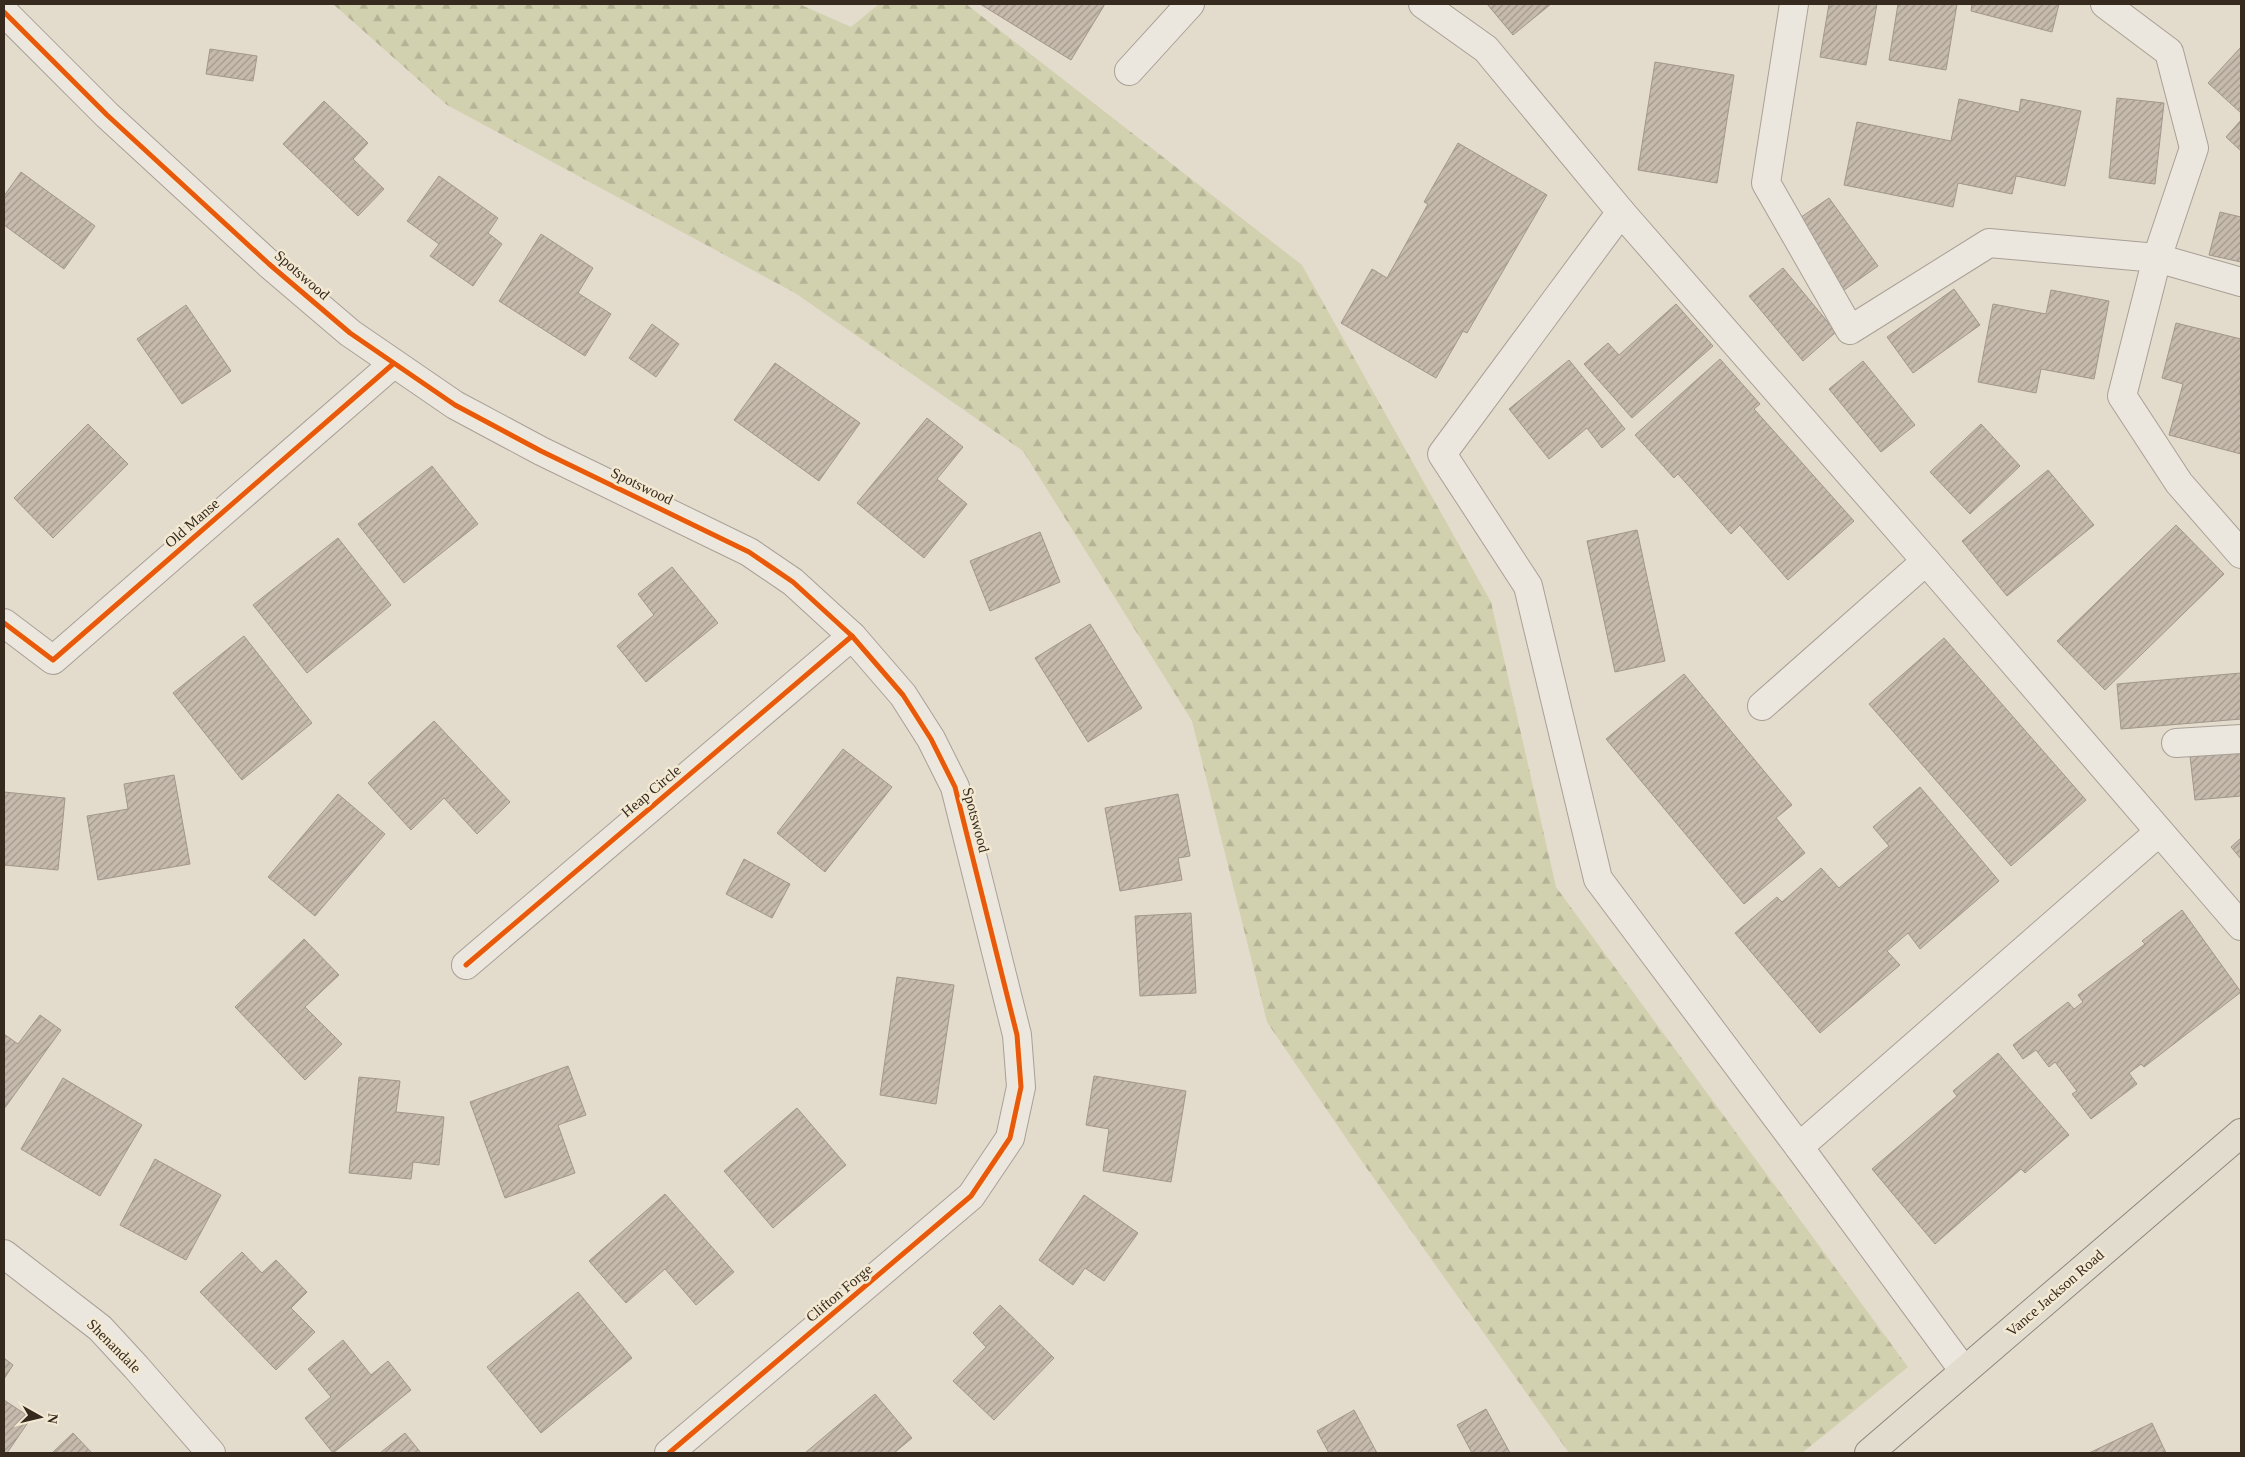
<svg xmlns="http://www.w3.org/2000/svg" width="2245" height="1457" font-family="'Times New Roman',serif">
	<defs>
		<pattern id="forest-firs" width="22" height="20" patternUnits="userSpaceOnUse" patternTransform="scale(1.25)"><rect width="22" height="20" fill="#d2d1af"/><path d="M5 1l3.5 6h-7zM16 11l3.5 6h-7z" fill="#b5b396"/></pattern>
		<pattern id="building-hatch" width="6" height="6" patternUnits="userSpaceOnUse" patternTransform="scale(1.25)"><rect width="6" height="6" fill="#c6baad"/><path d="M-1 1l2-2M0 6l6-6M5 7l2-2" fill="none" stroke="#a2978c"/></pattern>
	</defs>
	<rect width="100%" height="100%" fill="#e3dbcc"/>
	<polygon fill="url(#forest-firs)" points="333,4 799,4 851,27 879,4 966,4 1302,265 1491,602 1556,887 1908,1367 1802,1453 1569,1453 1363,1163 1267,1022 1192,721 1023,451 795,293 447,105"/>
	<g fill="url(#building-hatch)" stroke="#a3978c">
		<polygon points="980,4 1105,4 1071,60"/>
		<polygon points="1487,4 1551,4 1513,35"/>
		<polygon points="1829,4 1877,4 1866,65 1820,57"/>
		<polygon points="1898,4 1957,4 1946,70 1889,60"/>
		<polygon points="1972,4 2059,4 2052,32 1971,11"/>
		<polygon points="2241,47 2241,113 2208,83"/>
		<polygon points="210,49 257,56 253,81 206,74"/>
		<polygon points="1655,62 1734,75 1717,183 1638,170"/>
		<polygon points="2117,98 2164,103 2155,184 2109,178"/>
		<polygon points="1959,99 2019,112 2021,99 2081,111 2065,186 2016,176 2012,194 1958,183 1953,207 1844,185 1857,122 1951,141"/>
		<polygon points="324,101 368,143 353,159 384,189 358,216 283,144"/>
		<polygon points="2241,120 2241,151 2226,137"/>
		<polygon points="1458,143 1547,195 1467,333 1463,331 1436,378 1341,323 1372,269 1387,278 1428,204 1424,202"/>
		<polygon points="21,172 95,226 64,269 4,225 4,196"/>
		<polygon points="439,176 498,218 488,233 502,244 473,286 430,256 439,244 407,221"/>
		<polygon points="1829,198 1878,266 1840,293 1791,224"/>
		<polygon points="2220,212 2241,217 2241,262 2209,255"/>
		<polygon points="541,234 593,268 578,293 611,314 585,356 499,301"/>
		<polygon points="1783,268 1836,332 1803,361 1749,296"/>
		<polygon points="1954,289 1980,325 1913,373 1887,337"/>
		<polygon points="2051,290 2109,301 2094,379 2041,369 2036,393 1978,382 1993,304 2046,314"/>
		<polygon points="1676,304 1713,346 1632,418 1584,364 1608,343 1619,355"/>
		<polygon points="186,305 231,371 182,404 137,339"/>
		<polygon points="2176,323 2241,339 2241,387 2239,394 2241,394 2241,454 2169,435 2183,384 2162,378"/>
		<polygon points="652,324 679,344 656,377 629,358"/>
		<polygon points="1720,359 1760,404 1754,409 1854,521 1788,580 1740,525 1731,534 1678,474 1674,478 1635,435"/>
		<polygon points="1569,360 1625,429 1602,448 1587,428 1549,459 1509,409"/>
		<polygon points="1863,361 1915,425 1881,452 1829,389"/>
		<polygon points="775,363 860,423 819,481 734,420"/>
		<polygon points="927,418 963,447 937,479 967,504 924,558 857,503"/>
		<polygon points="88,424 128,464 53,538 14,498"/>
		<polygon points="1981,424 2020,466 1970,514 1930,472"/>
		<polygon points="432,466 478,524 404,583 358,524"/>
		<polygon points="2048,470 2094,525 2007,596 1962,541"/>
		<polygon points="2176,525 2224,574 2105,690 2057,641"/>
		<polygon points="1637,530 1665,661 1615,672 1587,541"/>
		<polygon points="1040,532 1060,582 990,611 970,561"/>
		<polygon points="338,538 391,605 307,673 253,605"/>
		<polygon points="672,567 718,623 646,682 617,646 654,615 638,594"/>
		<polygon points="1090,624 1142,708 1088,742 1035,658"/>
		<polygon points="244,636 312,723 242,780 173,693"/>
		<polygon points="1944,638 2086,800 2011,866 1869,704"/>
		<polygon points="2241,673 2241,719 2121,729 2117,684"/>
		<polygon points="1684,674 1792,805 1776,818 1805,853 1744,904 1606,739"/>
		<polygon points="434,721 510,802 477,834 444,798 411,830 368,783"/>
		<polygon points="843,749 892,787 825,872 777,833"/>
		<polygon points="2241,751 2241,796 2195,800 2190,756"/>
		<polygon points="174,775 190,864 98,880 87,816 128,809 124,784"/>
		<polygon points="1920,787 1999,881 1920,949 1908,933 1887,951 1900,965 1820,1033 1735,933 1777,897 1782,902 1821,868 1839,888 1889,846 1873,827"/>
		<polygon points="4,792 65,798 58,870 4,865"/>
		<polygon points="338,794 385,834 315,916 268,877"/>
		<polygon points="1178,794 1190,856 1178,858 1182,880 1120,891 1105,808"/>
		<polygon points="2241,838 2241,859 2231,847"/>
		<polygon points="744,859 790,884 772,918 726,894"/>
		<polygon points="2182,910 2241,992 2144,1067 2141,1064 2129,1073 2137,1084 2091,1119 2072,1094 2077,1091 2055,1062 2049,1067 2036,1050 2023,1059 2013,1045 2068,1002 2074,1009 2083,1002 2078,995 2145,944 2142,941"/>
		<polygon points="1191,913 1196,993 1140,996 1135,916"/>
		<polygon points="304,939 339,975 305,1007 342,1044 305,1080 235,1007"/>
		<polygon points="897,977 954,985 936,1104 880,1095"/>
		<polygon points="40,1015 61,1030 4,1109 4,1034 18,1044"/>
		<polygon points="1998,1053 2069,1135 2025,1173 2021,1169 1935,1244 1872,1169 1957,1096 1953,1091"/>
		<polygon points="568,1066 586,1115 558,1125 575,1173 505,1198 470,1102"/>
		<polygon points="1094,1076 1186,1091 1171,1182 1103,1171 1109,1129 1086,1125"/>
		<polygon points="359,1077 400,1081 396,1112 444,1117 439,1165 413,1162 411,1179 349,1173"/>
		<polygon points="63,1078 142,1125 100,1196 21,1149"/>
		<polygon points="797,1108 846,1165 773,1228 724,1171"/>
		<polygon points="155,1159 221,1195 186,1260 120,1225"/>
		<polygon points="665,1194 734,1272 696,1305 665,1269 626,1303 589,1261"/>
		<polygon points="1084,1195 1138,1233 1104,1281 1085,1268 1073,1285 1039,1260"/>
		<polygon points="242,1252 262,1273 276,1260 307,1292 291,1308 315,1332 276,1370 200,1292"/>
		<polygon points="578,1292 632,1358 541,1433 487,1367"/>
		<polygon points="1000,1305 1054,1358 994,1420 953,1381 986,1347 973,1333"/>
		<polygon points="343,1340 371,1375 388,1361 411,1390 333,1453 305,1418 331,1397 308,1369"/>
		<polygon points="4,1358 13,1365 4,1379"/>
		<polygon points="875,1394 912,1438 894,1453 805,1453"/>
		<polygon points="4,1400 31,1418 7,1453 4,1453"/>
		<polygon points="1486,1409 1510,1453 1472,1453 1457,1425"/>
		<polygon points="1354,1410 1377,1453 1329,1453 1317,1431"/>
		<polygon points="2152,1423 2166,1453 2089,1453"/>
		<polygon points="73,1433 92,1453 52,1453"/>
		<polygon points="405,1433 421,1453 380,1453"/>
	</g>
	<g fill="none" stroke-linecap="round" stroke-linejoin="round">
		<g stroke="#a8a096" stroke-width="30">
			<g id="minor">
				<polyline points="1423,4 1486,49 1621,212"/>
				<polyline points="1794,4 1766,183 1850,330 1989,243 2157,258 2194,148 2169,52 2105,4"/>
				<polyline points="4,12 107,115 269,264 350,333 455,405 541,451 749,552 793,582 852,636 903,695 931,739 955,787 1017,1035 1021,1087 1010,1138 971,1196 669,1453"/>
				<polyline points="1129,71 1190,4"/>
				<polyline points="2241,282 2157,258 2122,396 2179,483 2241,554"/>
				<polyline points="4,623 53,660 393,364"/>
				<polyline points="1762,706 1926,561 2241,926"/>
				<polyline points="2176,743 2241,739"/>
				<polyline points="466,965 852,636"/>
				<polyline points="1799,1147 1598,879 1528,586 1442,454 1621,212 1926,561"/>
				<polyline points="4,1254 100,1328 136,1367 211,1453"/>
				<polyline points="1964,1371 1799,1147 2159,832"/>
			</g>
		</g>
		<g stroke="#8d867c" stroke-width="30">
			<polyline id="major" points="1869,1453 2241,1133"/>
		</g>
		<use href="#minor" stroke="#ebe6de" stroke-width="28"/>
		<use href="#major" stroke="#e2dccf" stroke-width="28"/>
		<g stroke="#f3e9d2" stroke-width="8">
			<g id="cycleway">
				<polyline points="4,12 107,115 269,264 350,333 455,405 541,451 749,552 793,582 852,636 903,695 931,739 955,787 1017,1035 1021,1087 1010,1138 971,1196 669,1453"/>
				<polyline points="4,623 53,660 393,364"/>
				<polyline points="466,965 852,636"/>
			</g>
		</g>
		<use href="#cycleway" stroke="#e8590c" stroke-width="5"/>
	</g>
	<g text-anchor="middle" dominant-baseline="central" stroke-width="5" stroke-linejoin="round" paint-order="stroke">
		<g font-size="15" fill="#36291e" stroke="#f3e9d2">
			<text transform="translate(302 275) rotate(41)">Spotswood</text>
			<text transform="translate(642 486) rotate(26)">Spotswood</text>
			<text transform="translate(192 523) rotate(-41)">Old Manse</text>
			<text transform="translate(651 791) rotate(-40)">Heap Circle</text>
			<text transform="translate(976 820) rotate(75)">Spotswood</text>
			<text transform="translate(839 1293) rotate(-40)">Clifton Forge</text>
			<text transform="translate(2055 1293) rotate(-41)">Vance Jackson Road</text>
			<text transform="translate(114 1346) rotate(45)">Shenandale</text>
		</g>
	</g>
	<rect width="2245" height="1457" fill="none" stroke="#36291e" stroke-width="10"/>
	<g transform="translate(40 1417) rotate(98)" stroke="#f3e9d2" stroke-width="4" paint-order="stroke">
	<path d="M0-4L9 19L0 12L-9 19Z" fill="#36291e"/>
	<text y="-8" font-size="14" font-weight="bold" text-anchor="middle" fill="#36291e">N</text>
	</g>
</svg>
